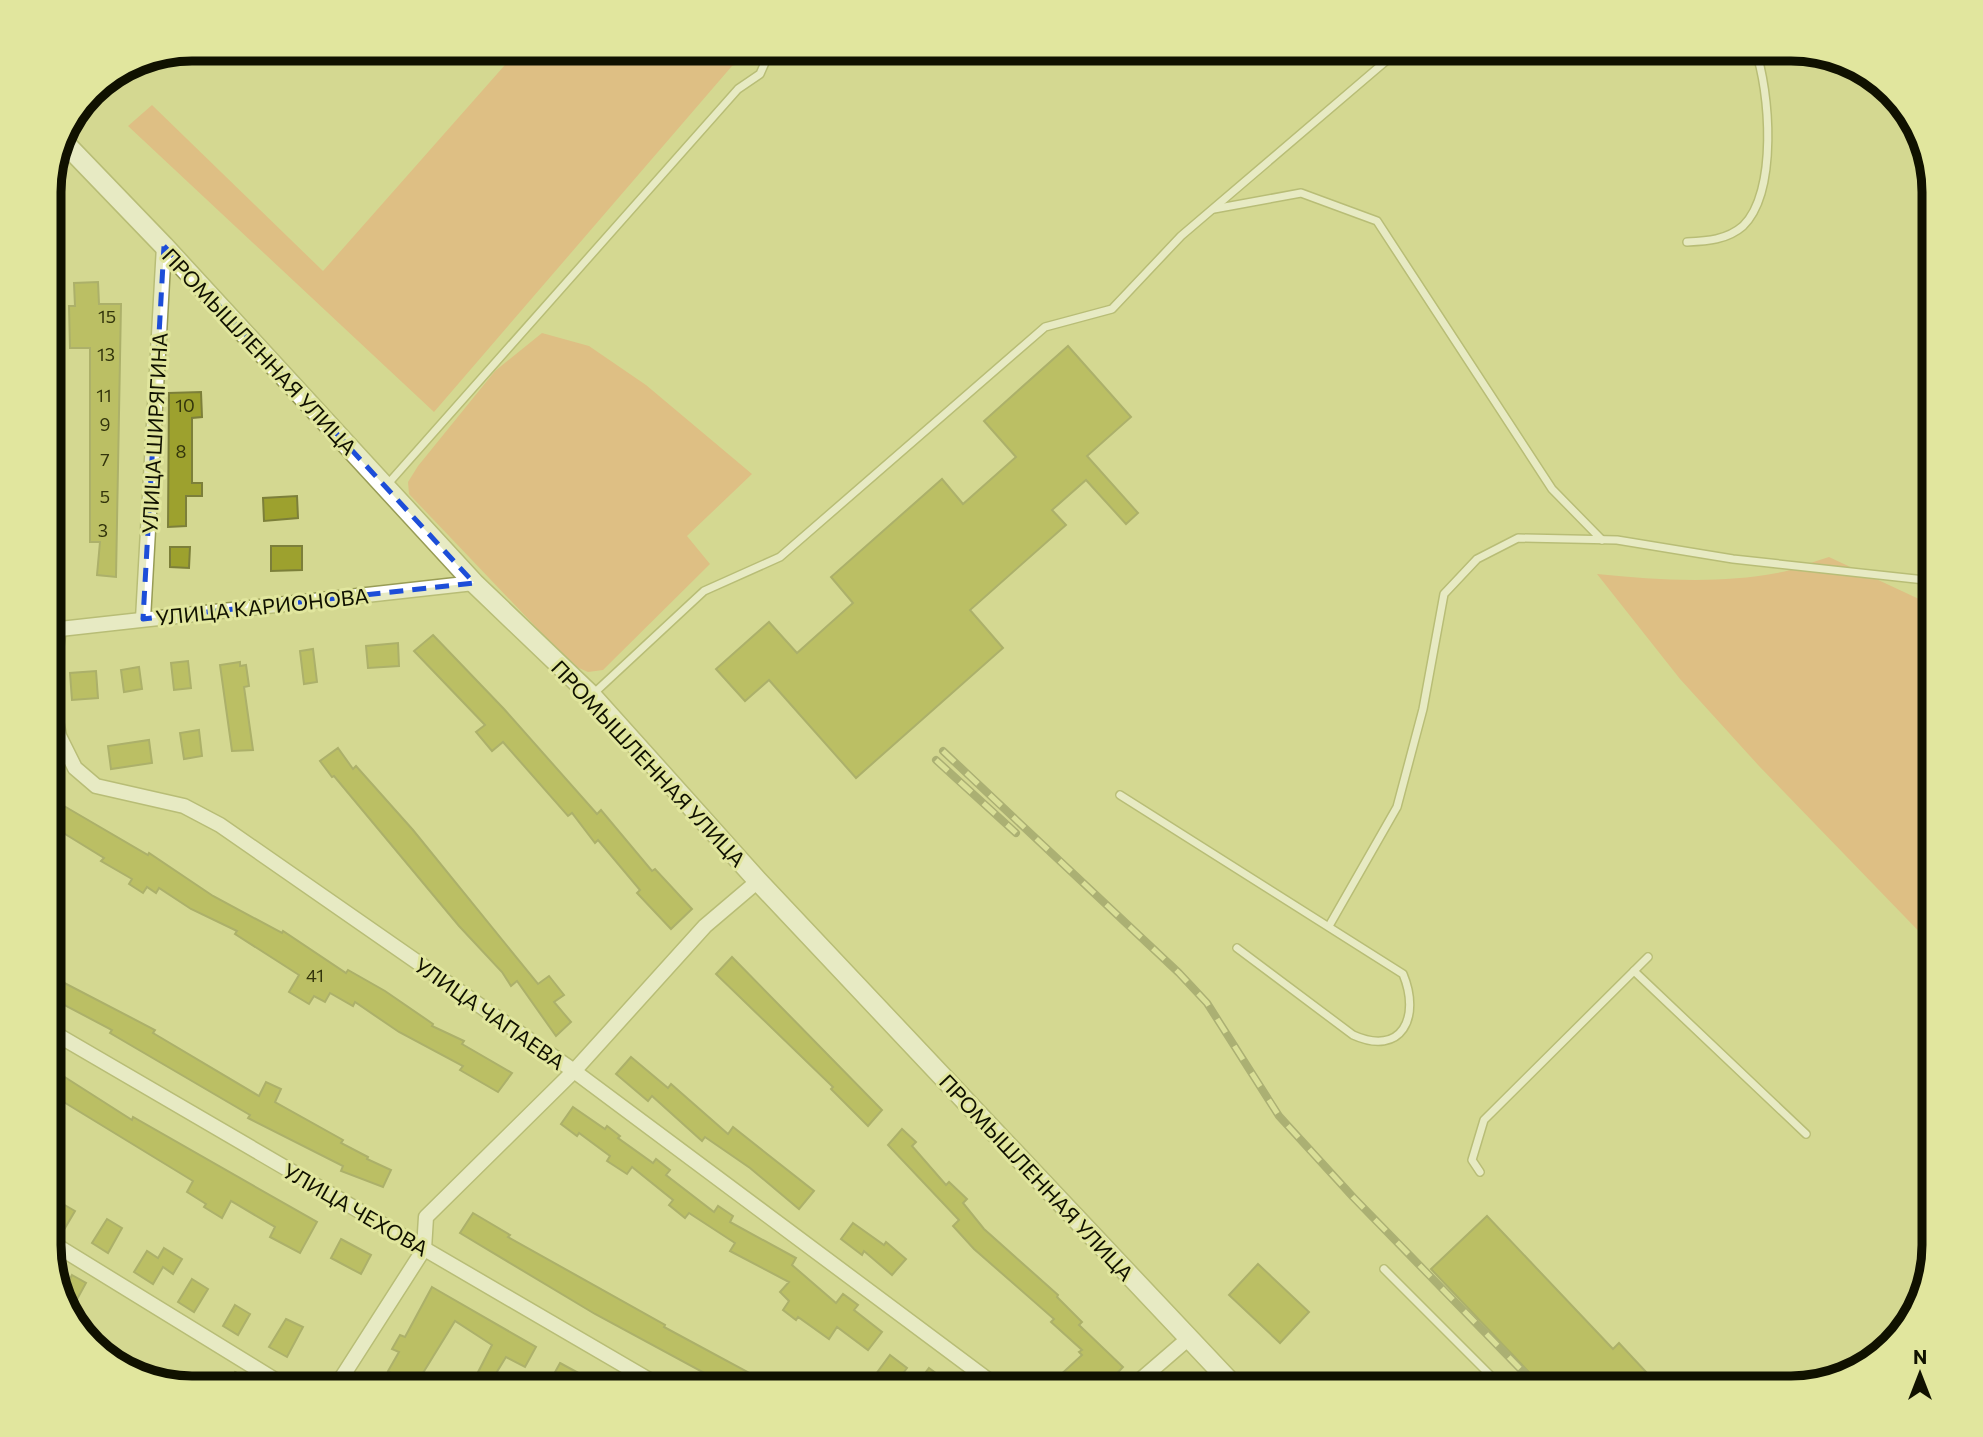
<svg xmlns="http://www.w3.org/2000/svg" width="1983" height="1437" font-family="Commissioner,sans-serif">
	<rect width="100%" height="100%" fill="#d4d891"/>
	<g fill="#eaa074">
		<polygon points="519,49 753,49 752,59 732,66 434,412 128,126 152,105 323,271"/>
		<polygon points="542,333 589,346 646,385 752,474 687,536 710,564 603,670 588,672 572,665 409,494 408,482 418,466 495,371"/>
		<path d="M1829 557 1934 606V947L1759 766 1680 679 1597 574C1657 580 1718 584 1777 573 1795 570 1812 562 1829 557Z"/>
	</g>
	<g fill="#9da12e" stroke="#7c7f3a" stroke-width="2">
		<polygon points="98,282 99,304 121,304 116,577 97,575 100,542 90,542 90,348 70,348 69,306 75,306 74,283"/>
		<polygon points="1068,346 1131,417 1087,456 1138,513 1126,524 1086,480 1052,510 1066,525 970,610 1003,648 856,778 769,680 745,701 716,669 769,622 797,653 853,603 831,577 942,479 963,504 1016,457 984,421"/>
		<polygon points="201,392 202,417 192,418 192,483 202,483 202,496 186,496 186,526 168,527 169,393"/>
		<polygon points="297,496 298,518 264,521 263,498"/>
		<polygon points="271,546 302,546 302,570 271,571"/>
		<polygon points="170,547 190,547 189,568 170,567"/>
		<polygon points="433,635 504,709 597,814 601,810 652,871 655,869 692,909 671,929 637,893 640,890 598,840 595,843 572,813 568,816 503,742 492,751 476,732 485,725 414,651"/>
		<polygon points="398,643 399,666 368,668 366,646"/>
		<polygon points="313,649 317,682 304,684 300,651"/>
		<polygon points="188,661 191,688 174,690 171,663"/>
		<polygon points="240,662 240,666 246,665 249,686 244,687 253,750 232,751 220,665"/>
		<polygon points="139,667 142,689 124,692 121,670"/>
		<polygon points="96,671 98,698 72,700 70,673"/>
		<polygon points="199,730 202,756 184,759 180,733"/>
		<polygon points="149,740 152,763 111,769 108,746"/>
		<polygon points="338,748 353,769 356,766 413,830 538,984 549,976 564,995 554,1002 571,1022 556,1036 517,981 511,986 502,972 459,926 334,776 332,777 320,761"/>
		<polygon points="64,806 148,855 149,853 213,896 282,933 283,931 346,973 348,970 385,991 433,1024 432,1026 464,1041 462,1044 512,1073 498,1092 460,1070 463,1066 399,1032 355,1002 353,1006 330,993 325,1002 314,996 309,1004 289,992 299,975 235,934 237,931 191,909 159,888 156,893 147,887 143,893 129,884 132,879 101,861 104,858 52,826"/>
		<polygon points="732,957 882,1110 868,1126 831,1089 833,1087 716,974"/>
		<polygon points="49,975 155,1030 153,1033 259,1096 266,1082 281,1089 275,1102 343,1140 341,1143 368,1157 367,1159 391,1170 383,1187 341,1171 343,1166 248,1118 250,1115 110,1033 112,1030 49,997"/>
		<polygon points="631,1057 668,1088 671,1084 728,1134 733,1127 814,1191 799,1209 750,1168 705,1137 702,1141 652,1096 648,1101 616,1074"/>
		<polygon points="49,1067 132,1120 133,1117 317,1222 300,1253 270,1237 275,1227 231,1201 222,1218 204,1207 206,1204 187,1192 193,1181 49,1093"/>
		<polygon points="573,1107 605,1129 607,1126 620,1136 618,1138 653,1163 656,1159 670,1170 666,1175 714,1212 718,1206 733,1216 730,1222 796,1258 792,1265 836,1303 843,1294 858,1305 854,1310 882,1332 868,1350 837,1327 829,1339 798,1317 796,1320 783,1310 789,1301 780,1292 789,1282 730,1251 735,1243 689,1213 685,1218 669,1205 673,1200 632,1167 627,1174 607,1161 610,1156 579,1133 577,1136 561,1124"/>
		<polygon points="902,1129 916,1142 912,1146 946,1185 949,1182 967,1199 963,1203 984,1229 1058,1295 1057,1297 1082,1322 1079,1325 1123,1367 1108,1383 1100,1376 1090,1388 1066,1388 1057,1378 1082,1355 1079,1352 1082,1350 1051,1322 1054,1319 974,1249 953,1226 959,1220 888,1145"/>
		<polygon points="49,1196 75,1211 62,1233 49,1225"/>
		<polygon points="473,1213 510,1235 508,1237 665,1325 664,1327 777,1388 732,1388 595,1314 460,1233"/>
		<polygon points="1487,1216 1613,1349 1619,1343 1661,1388 1544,1388 1431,1269"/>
		<polygon points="107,1219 122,1228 108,1253 92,1243"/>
		<polygon points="853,1223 884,1245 886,1242 906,1259 892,1275 864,1251 862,1255 841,1239"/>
		<polygon points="341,1239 371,1255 361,1274 331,1258"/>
		<polygon points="164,1248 182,1259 173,1274 163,1267 153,1284 134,1272 147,1251 158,1258"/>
		<polygon points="1258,1264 1309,1312 1280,1343 1229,1295"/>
		<polygon points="72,1275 86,1283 75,1303 61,1296"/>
		<polygon points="192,1279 208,1289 194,1312 178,1302"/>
		<polygon points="432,1287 536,1347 525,1367 506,1357 487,1388 474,1380 492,1345 455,1321 415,1386 388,1371 399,1352 392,1349 400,1335 405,1337"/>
		<polygon points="235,1305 250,1314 238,1335 223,1326"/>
		<polygon points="286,1319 303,1327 287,1357 269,1347"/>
		<polygon points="890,1355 907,1368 892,1388 886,1388 873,1378"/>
		<polygon points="560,1363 606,1388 559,1388 549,1383"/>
		<polygon points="929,1368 956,1388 914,1388"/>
		<polygon points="235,1372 266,1388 227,1388"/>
	</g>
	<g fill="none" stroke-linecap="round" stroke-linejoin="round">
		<g stroke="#989c56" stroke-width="10">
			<g id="lane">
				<polyline points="1214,209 1301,193 1377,221 1552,489 1602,540"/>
				<path d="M1687 242C1707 241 1727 240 1743 226 1778 192 1770 91 1755 49"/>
				<polyline points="386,486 738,89 760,74 771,49"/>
				<polyline points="592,695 704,591 780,557 1045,327 1112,309 1181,236 1400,49"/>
				<path d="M1120 795 1403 974C1421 1017 1402 1057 1353 1035L1237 948"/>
				<polyline points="1329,926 1397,807 1423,709 1444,594 1477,559 1518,538 1617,540 1733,559 1934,581"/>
				<polyline points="1634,971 1806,1134"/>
				<polyline points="1480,1172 1472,1160 1484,1120 1648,957"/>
				<polyline points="1384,1269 1503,1388"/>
			</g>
		</g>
		<g stroke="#989c56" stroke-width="17">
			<g id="street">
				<polyline points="143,619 164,246"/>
				<polyline points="59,629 50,690 59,736 75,768 96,786 184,806 220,825 574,1071 999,1388"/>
				<polyline points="51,630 474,583"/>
				<polyline points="49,1030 663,1388"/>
				<polyline points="49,1241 288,1388"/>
				<polyline points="335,1388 424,1249 426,1217 574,1071 705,926 758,881"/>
				<polyline points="1131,1388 1189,1338"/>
			</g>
		</g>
		<g stroke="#989c56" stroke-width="22">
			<polyline id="secondary" points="61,139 164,246 474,583 592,696 758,881 1236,1388"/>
		</g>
		<use href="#lane" stroke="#fff" stroke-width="7"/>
		<use href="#street" stroke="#fff" stroke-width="14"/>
		<use href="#secondary" stroke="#fff" stroke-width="19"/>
		<g stroke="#7b7e4f" stroke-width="8">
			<g id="rail">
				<polyline points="943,751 1179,973 1207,1003 1279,1116 1353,1197 1539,1388"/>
				<polyline points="936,760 1016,833"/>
			</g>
		</g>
		<use href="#rail" stroke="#e1e69e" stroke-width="5" stroke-dasharray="16" stroke-linecap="butt"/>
	</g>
	<path d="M0 0H1983V1437H0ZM164 246 474 583 143 619Z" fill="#d4d891" fill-opacity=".55" fill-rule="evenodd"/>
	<path fill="none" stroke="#1d4ed8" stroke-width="5" stroke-dasharray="14 9" stroke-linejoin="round" d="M164 246 474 583 143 619Z"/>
	<g text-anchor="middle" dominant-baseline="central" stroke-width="6" stroke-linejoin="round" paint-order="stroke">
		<g font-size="18" fill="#33350c">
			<text x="107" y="316">15</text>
			<text x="106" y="354">13</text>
			<text x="104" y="395">11</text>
			<text x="185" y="405">10</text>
			<text x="105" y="424">9</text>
			<text x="181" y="451">8</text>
			<text x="105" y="459">7</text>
			<text x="105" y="496">5</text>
			<text x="103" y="530">3</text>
			<text x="315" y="975">41</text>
		</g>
		<g font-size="21" fill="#101100" stroke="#e1e69e">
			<text transform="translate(260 351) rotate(47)">ПРОМЫШЛЕННАЯ УЛИЦА</text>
			<text transform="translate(154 433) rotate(-87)">УЛИЦА ШИРЯГИНА</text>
			<text transform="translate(262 606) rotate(-6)">УЛИЦА КАРИОНОВА</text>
			<text transform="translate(649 763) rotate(47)">ПРОМЫШЛЕННАЯ УЛИЦА</text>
			<text transform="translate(490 1013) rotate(35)">УЛИЦА ЧАПАЕВА</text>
			<text transform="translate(1037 1177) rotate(47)">ПРОМЫШЛЕННАЯ УЛИЦА</text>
			<text transform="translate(356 1209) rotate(30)">УЛИЦА ЧЕХОВА</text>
		</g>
	</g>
	<path d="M0 0H1983V1437H0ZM192 61H1791A131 131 0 0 1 1922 192V1245A131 131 0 0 1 1791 1376H192A131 131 0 0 1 61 1245V192A131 131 0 0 1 192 61Z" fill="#e1e69e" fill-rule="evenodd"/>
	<path fill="none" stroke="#101100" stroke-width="9" d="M192 61H1791A131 131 0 0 1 1922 192V1245A131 131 0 0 1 1791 1376H192A131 131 0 0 1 61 1245V192A131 131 0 0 1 192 61Z"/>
	<g transform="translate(1920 1374)" stroke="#e1e69e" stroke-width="5" paint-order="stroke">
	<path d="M0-5L12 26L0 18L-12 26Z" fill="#101100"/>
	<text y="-10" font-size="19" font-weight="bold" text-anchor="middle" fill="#101100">N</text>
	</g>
</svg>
